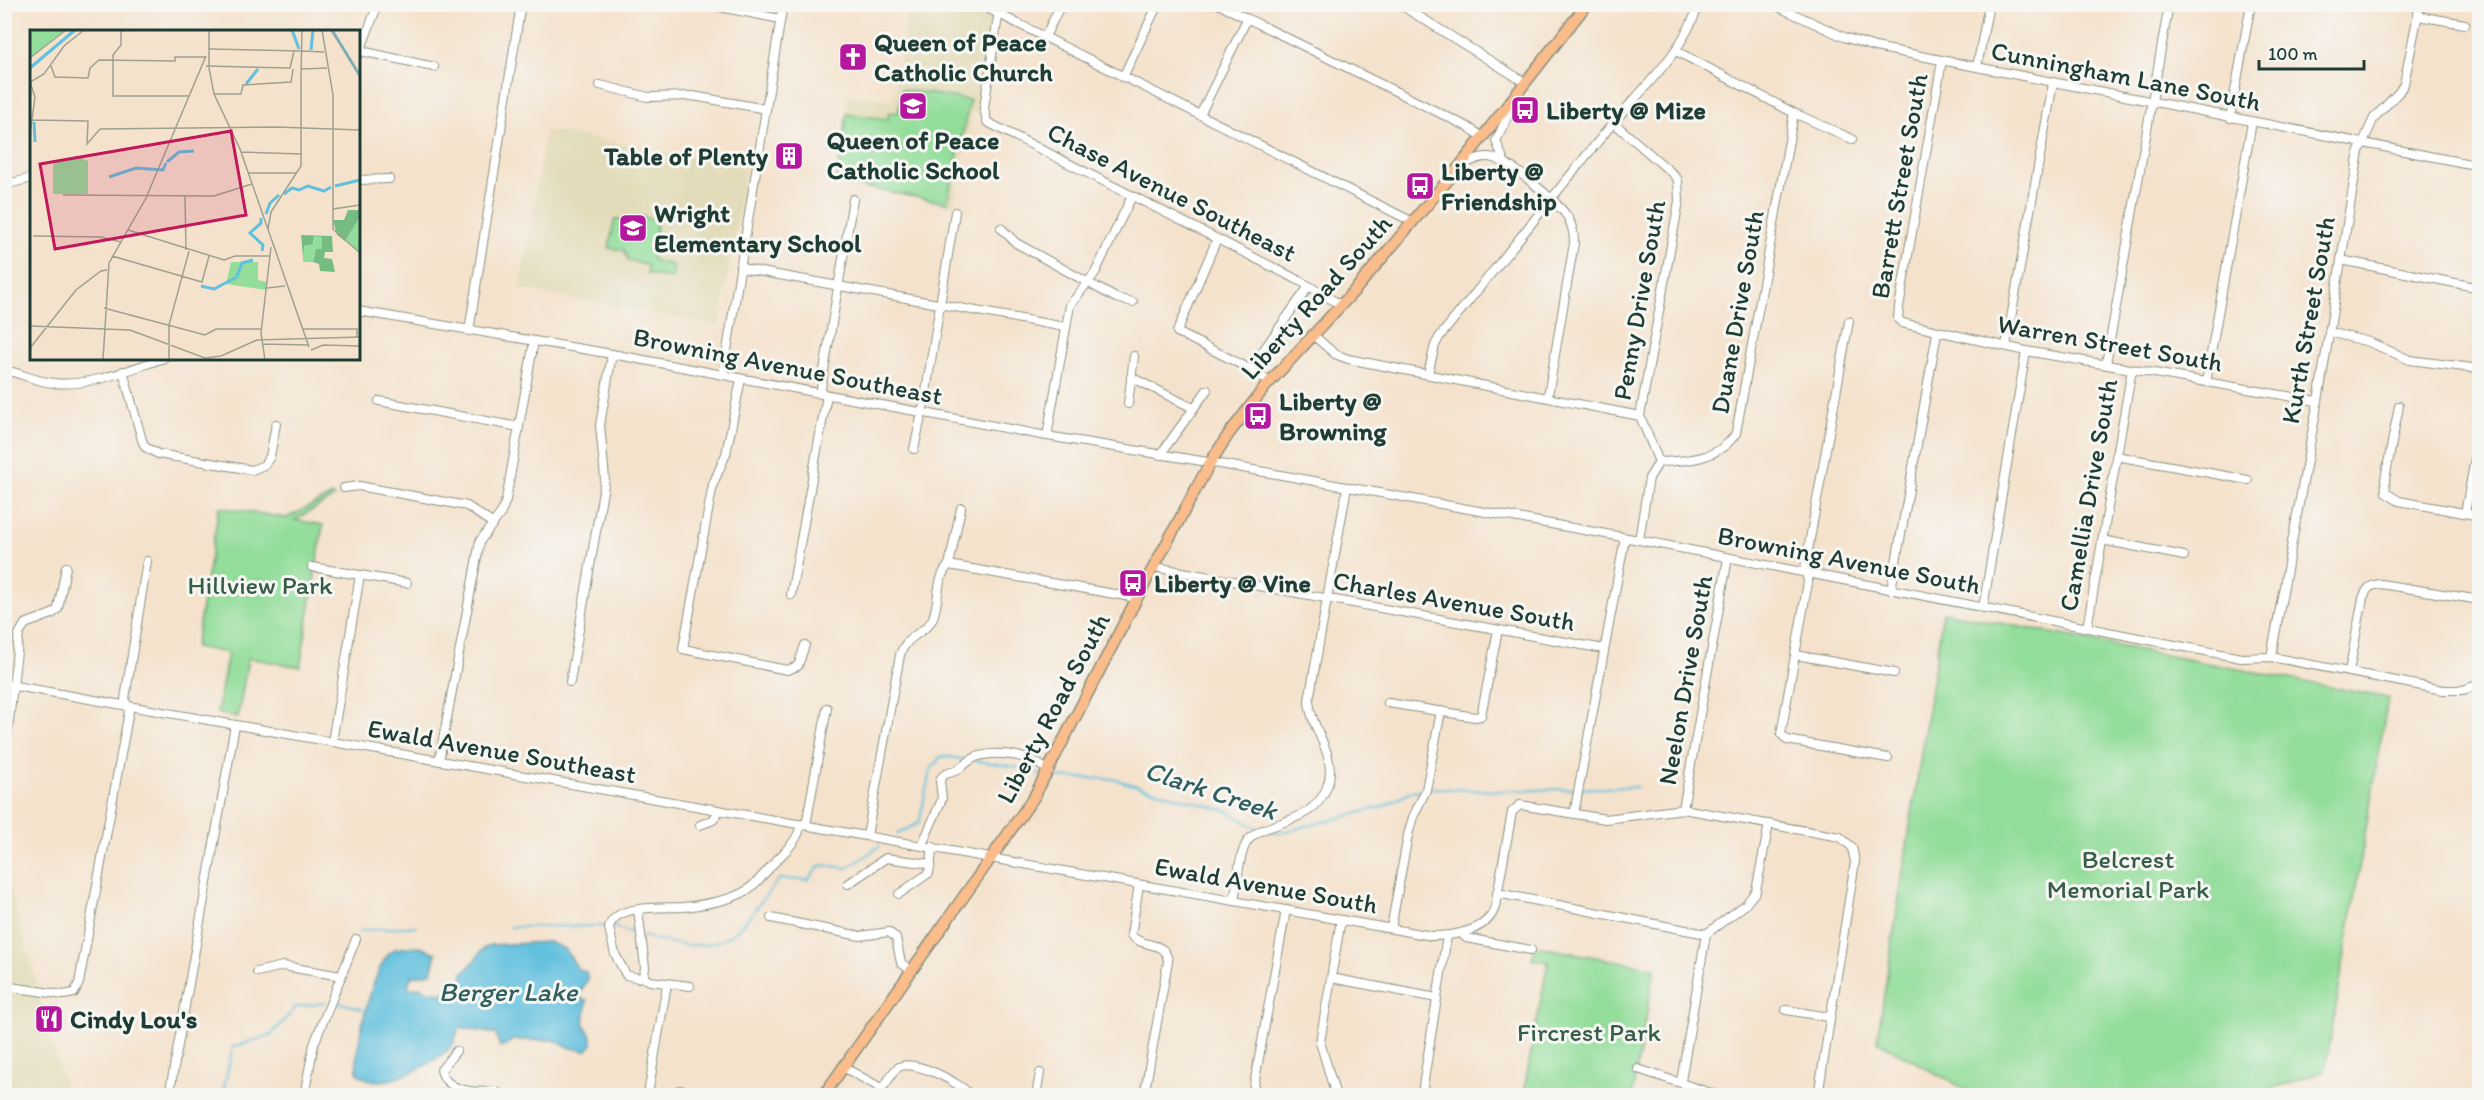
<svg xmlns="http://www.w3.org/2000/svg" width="2484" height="1100" font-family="Itim,sans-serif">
	<rect width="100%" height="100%" fill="#f6f6f2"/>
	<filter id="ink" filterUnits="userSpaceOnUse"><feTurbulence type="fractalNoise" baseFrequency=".0167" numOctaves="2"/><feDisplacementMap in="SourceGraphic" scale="12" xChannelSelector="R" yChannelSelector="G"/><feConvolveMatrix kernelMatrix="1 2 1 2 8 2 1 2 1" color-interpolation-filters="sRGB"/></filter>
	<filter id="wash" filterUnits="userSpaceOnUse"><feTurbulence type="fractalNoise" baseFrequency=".008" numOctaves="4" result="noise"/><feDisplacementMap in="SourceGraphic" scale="24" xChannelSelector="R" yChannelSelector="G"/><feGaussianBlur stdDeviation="1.35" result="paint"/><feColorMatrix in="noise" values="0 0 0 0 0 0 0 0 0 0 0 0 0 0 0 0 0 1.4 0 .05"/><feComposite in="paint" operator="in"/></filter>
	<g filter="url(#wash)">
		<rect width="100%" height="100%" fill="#f4e2cc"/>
		<g fill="#e3dcba">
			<polygon points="909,5 968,6 986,15 990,21 991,40 979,113 972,113 954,205 834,183 849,94 893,100"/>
			<polygon points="546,130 746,167 719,326 520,289"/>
			<polygon points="4,788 10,889 67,1095 5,1095"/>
		</g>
		<g fill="#92dd9a" stroke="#588d67" stroke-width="1.5">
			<polygon points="902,89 970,100 947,203 836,182 847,114 888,119 889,112 898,113"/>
			<polygon points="642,217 657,220 652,260 674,266 672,278 647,274 648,266 628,260 624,250 609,248 614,221 617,219 641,223"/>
			<polygon points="332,495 334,497 295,520 323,525 300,667 248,658 238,717 217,713 228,653 195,647 219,507 287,518"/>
			<polygon points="1943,612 2388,698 2325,1071 2252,1095 1975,1095 1877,1041"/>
			<polygon points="1535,946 1655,968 1632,1095 1523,1096 1548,962 1532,959"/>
		</g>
		<path fill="#60c0de" stroke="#407e89" stroke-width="1.5" d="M549 942 565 949 578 969 586 972 588 979 580 993 581 999 587 1000 584 1024 592 1038V1044L586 1051 571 1048 554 1040H512L506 1046 500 1047 496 1034 459 1027C457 1033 455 1043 450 1048 433 1064 378 1096 357 1072 354 1047 373 964 394 949L417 946 436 953 431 973 411 977 408 985 411 989 421 987C431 995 451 994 462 987L463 972C476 965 477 950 490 945Z"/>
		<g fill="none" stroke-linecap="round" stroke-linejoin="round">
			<g stroke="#60c0de" stroke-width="2">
				<polyline points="976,761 1032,769 1040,775"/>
				<polyline points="1048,777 1113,779 1227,811 1258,829"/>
				<polyline points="1430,788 1495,791 1637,787"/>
				<polyline points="1266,831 1279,833 1382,807 1413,791 1424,789"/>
				<polyline points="897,834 919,823 930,771 941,756 968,760"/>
				<polyline points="612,926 638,935"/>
				<polyline points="510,927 606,926"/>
				<polyline points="359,931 416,926"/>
				<path d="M643 936C669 943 701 952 726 938 742 929 767 894 779 879L808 880 820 865 848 868 880 846"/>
				<polyline points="337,1002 362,1009"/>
				<polyline points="222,1096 233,1047 271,1035 296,1007 325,1003"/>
			</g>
		</g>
	</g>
	<g filter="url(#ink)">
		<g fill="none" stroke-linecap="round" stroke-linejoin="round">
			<g stroke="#8a9080" stroke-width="10">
				<g id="minor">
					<polyline points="705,4 780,19"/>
					<polyline points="979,4 1413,222"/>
					<polyline points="1000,4 984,108 987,122 1302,282 1341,305"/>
					<polyline points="1218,4 1468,127 1483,137"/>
					<polyline points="1399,4 1526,83"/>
					<polyline points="1772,4 1844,37 1875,47 2480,166"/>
					<polyline points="2418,16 2465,24"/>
					<polyline points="1045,37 1061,4"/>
					<polyline points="361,51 434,67"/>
					<polyline points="1676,51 1794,113 1852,139"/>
					<polyline points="359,54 378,4"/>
					<polyline points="1942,61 1899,307 1898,319 1902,323 2026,351 2317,401"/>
					<polyline points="1977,67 1989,4"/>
					<polyline points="1123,77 1158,4"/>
					<polyline points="600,85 648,97 693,96 766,109"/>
					<polyline points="1200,115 1247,19"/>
					<polyline points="2230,118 2251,4"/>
					<polyline points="1614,123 1673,174 1678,180 1679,201 1640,416 1659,462 1649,478 1639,540"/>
					<polyline points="1504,161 1496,141 1507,118 1509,105"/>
					<path d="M1463 165C1472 161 1479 156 1489 157 1508 159 1555 200 1567 216 1572 224 1574 233 1574 243L1548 396"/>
					<polyline points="358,180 389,179"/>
					<polyline points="4,185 32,178"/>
					<polyline points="1001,228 1016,243 1116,298 1133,302"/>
					<polyline points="1217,239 1177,332 1250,369 1309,286"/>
					<polyline points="2341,260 2480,288"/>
					<polyline points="740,268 1065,327"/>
					<polyline points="358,311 612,354 1047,436 1226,465 1639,540 2241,658 2271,657 2443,690 2463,690 2480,684"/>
					<polyline points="1849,321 1805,567 1808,582 1781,734 1787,740 1888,758"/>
					<polyline points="469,331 521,4"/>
					<polyline points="2329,332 2369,342 2410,360 2480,369"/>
					<polyline points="1313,335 1335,354 1348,359 1640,416"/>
					<polyline points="2006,346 2053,83"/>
					<polyline points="2106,364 2169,4"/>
					<polyline points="1250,369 1270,382"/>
					<path d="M4 370C21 373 37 382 54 383 90 387 130 369 164 358"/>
					<polyline points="123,371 142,440 145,447 158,454 252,470 264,465 270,457 276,424"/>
					<path d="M1428 374 1435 345 1440 336C1499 265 1555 193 1614 122 1646 85 1683 52 1699 4"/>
					<polyline points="723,375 783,4"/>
					<polyline points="1131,377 1193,408"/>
					<polyline points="741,379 726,454 713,484 683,649 787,670 798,666 805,645"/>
					<polyline points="2206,382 2252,122"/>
					<polyline points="820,394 853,199"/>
					<polyline points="379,401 519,427"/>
					<polyline points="1128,404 1134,356"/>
					<polyline points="2399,406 2385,479 2386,493 2399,501 2480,516"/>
					<polyline points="1047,436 1070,305 1095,273 1132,196"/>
					<polyline points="914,449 924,404 955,212"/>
					<polyline points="1160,455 1207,390"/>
					<polyline points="2116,456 2248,480"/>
					<path d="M1659 462C1688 461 1720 459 1736 433L1794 113"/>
					<polyline points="344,488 359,486 467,506 492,523"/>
					<polyline points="2465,513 2475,459"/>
					<polyline points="2102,540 2184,556"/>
					<polyline points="949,565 1137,598"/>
					<polyline points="312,567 407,583"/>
					<polyline points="1155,567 1604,649"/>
					<polyline points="1891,590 1937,333"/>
					<polyline points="791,595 827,395"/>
					<polyline points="1983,608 2026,351"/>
					<polyline points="2087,628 2132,369"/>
					<polyline points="1796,655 1894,673"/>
					<polyline points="2271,657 2319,395 2359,151 2374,118 2399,92 2404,84 2420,4"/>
					<path d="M2349 672 2363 598C2367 588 2370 585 2381 584L2480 600"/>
					<polyline points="570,682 605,479 600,425 612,354"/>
					<path d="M4 684 1432 936C1454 936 1488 931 1495 907L1512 812 1520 805 1606 819 1683 809 1840 837 1852 847 1855 862 1818 1096"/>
					<polyline points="1388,703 1475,717 1481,716 1498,630"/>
					<polyline points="332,742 360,575"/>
					<polyline points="439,761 480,541 501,513 506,500 534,341"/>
					<polyline points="4,764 19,634 25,624 52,614 58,609 66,567"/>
					<polyline points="1683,809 1728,558"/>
					<polyline points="1574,814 1625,538"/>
					<polyline points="700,825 713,820 719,811"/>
					<polyline points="806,825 827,708"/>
					<path d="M867 836 900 655C907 634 923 635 932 620 940 604 935 578 949 565L961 508"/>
					<path d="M922 845 942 799 940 780C944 772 948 774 955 771 963 767 969 759 979 756 1002 750 1030 756 1049 771"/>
					<polyline points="848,884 886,858 931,864"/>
					<path d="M1139 885 1131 935C1142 949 1165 939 1168 961L1144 1096"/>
					<polyline points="1497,893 1706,934"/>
					<polyline points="899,894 929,873 933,847"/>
					<path d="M1234 900C1238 883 1238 857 1247 842 1263 818 1318 828 1329 780 1335 751 1310 728 1309 700L1347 487"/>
					<path d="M638 910 645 967 644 975 638 978 626 975 615 954 609 928C614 903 665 908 684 907 701 905 727 901 742 893 755 887 766 871 776 861 787 849 798 841 801 824"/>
					<polyline points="771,918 860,936 889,932 896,938 901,963 912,971"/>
					<polyline points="1391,928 1408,835 1413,817 1426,790 1441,711"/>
					<polyline points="1461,933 1466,938 1531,950"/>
					<polyline points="257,972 283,966 341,976"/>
					<polyline points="642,977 650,981 690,986"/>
					<polyline points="1331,978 1437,998"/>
					<polyline points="4,986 64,995 74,993 79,983 129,711 125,699 147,561"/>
					<polyline points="1786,1010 1829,1017"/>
					<path d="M456 1051 441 1070C446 1093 479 1093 496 1091L499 1096"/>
					<path d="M843 1067 881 1088C889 1084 890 1072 899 1067 914 1059 962 1083 971 1096"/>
					<polyline points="1638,1069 1720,1096"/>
					<polyline points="1681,1081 1706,934 1745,905 1756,891 1769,824"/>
					<polyline points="679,1090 715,1096"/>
					<polyline points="169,1096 235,725"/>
					<polyline points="304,1096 314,1044 356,939"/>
					<polyline points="650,1096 649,1088 667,984"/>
					<polyline points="1036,1096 1040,1073"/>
					<polyline points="1252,1096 1286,910"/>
					<polyline points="1336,1096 1320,1042 1341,920"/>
					<polyline points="1425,1096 1423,1086 1447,936"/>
				</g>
			</g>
			<g stroke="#8a9080" stroke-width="13">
				<polyline id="major" points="823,1096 1034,797 1137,598 1210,463 1228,435 1265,387 1355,290 1459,167 1587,4"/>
			</g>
			<use href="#minor" stroke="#fff" stroke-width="8"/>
			<use href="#major" stroke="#f9bc8a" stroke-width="10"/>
		</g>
	</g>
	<defs>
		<g id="church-square" transform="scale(1.5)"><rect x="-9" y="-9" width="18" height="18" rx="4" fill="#b5179e" stroke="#f6f6f2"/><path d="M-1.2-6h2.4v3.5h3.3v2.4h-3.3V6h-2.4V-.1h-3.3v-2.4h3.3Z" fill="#fff"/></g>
		<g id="school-square" transform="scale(1.5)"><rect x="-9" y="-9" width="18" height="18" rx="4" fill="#b5179e" stroke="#f6f6f2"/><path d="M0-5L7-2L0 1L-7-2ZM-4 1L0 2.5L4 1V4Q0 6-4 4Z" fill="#fff"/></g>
		<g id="bus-square" transform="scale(1.5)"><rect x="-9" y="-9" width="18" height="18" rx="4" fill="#b5179e" stroke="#f6f6f2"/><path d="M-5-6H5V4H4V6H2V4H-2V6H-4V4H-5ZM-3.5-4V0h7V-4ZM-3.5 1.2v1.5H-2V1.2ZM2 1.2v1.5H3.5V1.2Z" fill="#fff"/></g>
		<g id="building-square" transform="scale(1.5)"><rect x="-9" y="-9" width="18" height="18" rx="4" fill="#b5179e" stroke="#f6f6f2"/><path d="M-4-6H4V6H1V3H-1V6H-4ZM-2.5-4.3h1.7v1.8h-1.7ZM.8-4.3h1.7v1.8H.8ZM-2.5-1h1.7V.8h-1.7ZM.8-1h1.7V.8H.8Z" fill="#fff"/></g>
		<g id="restaurant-square" transform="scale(1.5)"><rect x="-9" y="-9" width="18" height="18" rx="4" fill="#b5179e" stroke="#f6f6f2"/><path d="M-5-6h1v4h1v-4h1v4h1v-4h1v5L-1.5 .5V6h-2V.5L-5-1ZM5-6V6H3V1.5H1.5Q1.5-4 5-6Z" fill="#fff"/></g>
	</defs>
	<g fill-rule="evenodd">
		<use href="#church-square" x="853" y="57"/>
		<use href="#school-square" x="913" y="106"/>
		<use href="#bus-square" x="1525" y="110"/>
		<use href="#building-square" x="789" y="156"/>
		<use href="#bus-square" x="1420" y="186"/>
		<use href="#school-square" x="633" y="228"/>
		<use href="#bus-square" x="1258" y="416"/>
		<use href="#bus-square" x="1133" y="583"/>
		<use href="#restaurant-square" x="49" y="1019"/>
	</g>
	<g text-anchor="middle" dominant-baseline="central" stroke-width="6" stroke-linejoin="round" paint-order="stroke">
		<g font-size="26" font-weight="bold" fill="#1f3d34" stroke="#f6f6f2" text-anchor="start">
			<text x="874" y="42">Queen of Peace<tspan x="874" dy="30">Catholic Church</tspan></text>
			<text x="1546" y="110">Liberty @ Mize</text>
			<text x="913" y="140" text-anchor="middle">Queen of Peace<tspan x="913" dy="30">Catholic School</tspan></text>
			<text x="768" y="156" text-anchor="end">Table of Plenty</text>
			<text x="1441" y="171">Liberty @<tspan x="1441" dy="30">Friendship</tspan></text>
			<text x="654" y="213">Wright<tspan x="654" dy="30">Elementary School</tspan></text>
			<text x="1279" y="401">Liberty @<tspan x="1279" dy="30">Browning</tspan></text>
			<text x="1154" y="583">Liberty @ Vine</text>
			<text x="70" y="1019">Cindy Lou's</text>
		</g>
		<g font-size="26" fill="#1f3d34" stroke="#f6f6f2">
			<text transform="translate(2126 76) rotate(11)">Cunningham Lane South</text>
			<text transform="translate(1899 186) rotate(-80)">Barrett Street South</text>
			<text transform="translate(1172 192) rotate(27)">Chase Avenue Southeast</text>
			<text transform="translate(1316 297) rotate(-48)">Liberty Road South</text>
			<text transform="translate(1639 300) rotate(-80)">Penny Drive South</text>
			<text transform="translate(1737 312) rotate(-80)">Duane Drive South</text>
			<text transform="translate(2308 320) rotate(-80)">Kurth Street South</text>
			<text transform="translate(2110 343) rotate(10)">Warren Street South</text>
			<text transform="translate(788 366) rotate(11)">Browning Avenue Southeast</text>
			<text transform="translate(2088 495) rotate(-80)">Camellia Drive South</text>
			<text transform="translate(1849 560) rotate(11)">Browning Avenue South</text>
			<text transform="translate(1454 601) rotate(10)">Charles Avenue South</text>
			<text transform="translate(1685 680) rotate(-80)">Neelon Drive South</text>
			<text transform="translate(1053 708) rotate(-62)">Liberty Road South</text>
			<text transform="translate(502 751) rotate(10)">Ewald Avenue Southeast</text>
			<text transform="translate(1266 885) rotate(10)">Ewald Avenue South</text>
		</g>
		<g font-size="26" fill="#365d48" stroke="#f6f6f2">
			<text x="260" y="585">Hillview Park</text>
			<text x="2128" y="859">Belcrest<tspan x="2128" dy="30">Memorial Park</tspan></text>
			<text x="1589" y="1032">Fircrest Park</text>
		</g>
		<g font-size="27" font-style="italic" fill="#2f5e5e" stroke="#f6f6f2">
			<text transform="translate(1211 790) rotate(18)">Clark Creek</text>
			<text x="508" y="991">Berger Lake</text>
		</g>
	</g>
	<g transform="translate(30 30)">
		<rect width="330" height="330" fill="#f4e2cc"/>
		<path d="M0 0H35L0 28ZM45 126 58 131V164H23V134ZM330 187V222L315 211ZM283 206H292V219L284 225 283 232H273V217L284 213ZM220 226 221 232H228V250L237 252 236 260 196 254 201 232H220Z" fill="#92dd9a"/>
		<path d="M318 180H330V187L315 211 307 205 303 190H314ZM271 205 302 206 303 222H295L294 228 302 229 305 242 290 241 289 234 283 232 286 219H292V207L284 206 283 214 274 216 273 227Z" fill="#75bc82"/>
		<path fill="none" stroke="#60c0de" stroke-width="3" d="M262 0 269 19M302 0 330 46M281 20 283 0M0 38 45 0M216 54 228 39M4 92 5 112M137 132 149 122 164 121M79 147 106 138 133 140 136 133M305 156 330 150M254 164 262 158 269 160 278 156 294 161 301 157M236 184 240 173 249 165M231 188V193L220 203 233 215 232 221M207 246 212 233 223 230M171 256 184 259 207 247"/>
		<path fill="none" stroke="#9fa08f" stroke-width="1.5" d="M91 0V15L83 25V66H159M179 0V38L184 64 210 119 279 317M292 0 303 65V99M301 0 330 45M178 19 272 21M272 21 294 22M0 28 36 0M21 36 25 47 58 48 60 38 69 30 145 31V27H175M176 36 260 38 264 21M271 39 297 38M271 46 272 0M184 64H211L213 55 261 52 263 39M2 90 58 91 57 114 70 99 246 97 330 100M303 99V199L330 223M0 104 5 67 0 52 14 44 34 16 54 0M211 122 272 124M218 143H267M33 165 184 166 222 154M155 166 156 220M303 179 330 175M238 199 241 182 271 136V45M98 200 194 230 205 226H240M3 206 71 207 91 212M82 226 172 252 179 226M237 258 255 256M74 278 175 305 186 299H231M0 296 100 300 175 328 191 326 227 310 330 307M273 299H327V307M233 314 278 315M0 318 46 260 71 241 77 240M281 320 293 315 330 316M73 330 79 233 116 168 176 26M139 330V295L159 221M235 330 231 303 241 217"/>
		<path fill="#c2185b" fill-opacity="0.15" stroke="#c2185b" stroke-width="3" d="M201 101 216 185 25 219 10 134Z"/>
		<rect width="330" height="330" fill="none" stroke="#1f3d34" stroke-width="3"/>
	</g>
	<rect width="2484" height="1100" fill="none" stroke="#f6f6f2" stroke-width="24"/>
	<path d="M2259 60v9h105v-9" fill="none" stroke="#1f3d34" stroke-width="3"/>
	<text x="2268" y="60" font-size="18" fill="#1f3d34" stroke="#f6f6f2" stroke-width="4.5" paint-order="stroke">100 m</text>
</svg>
